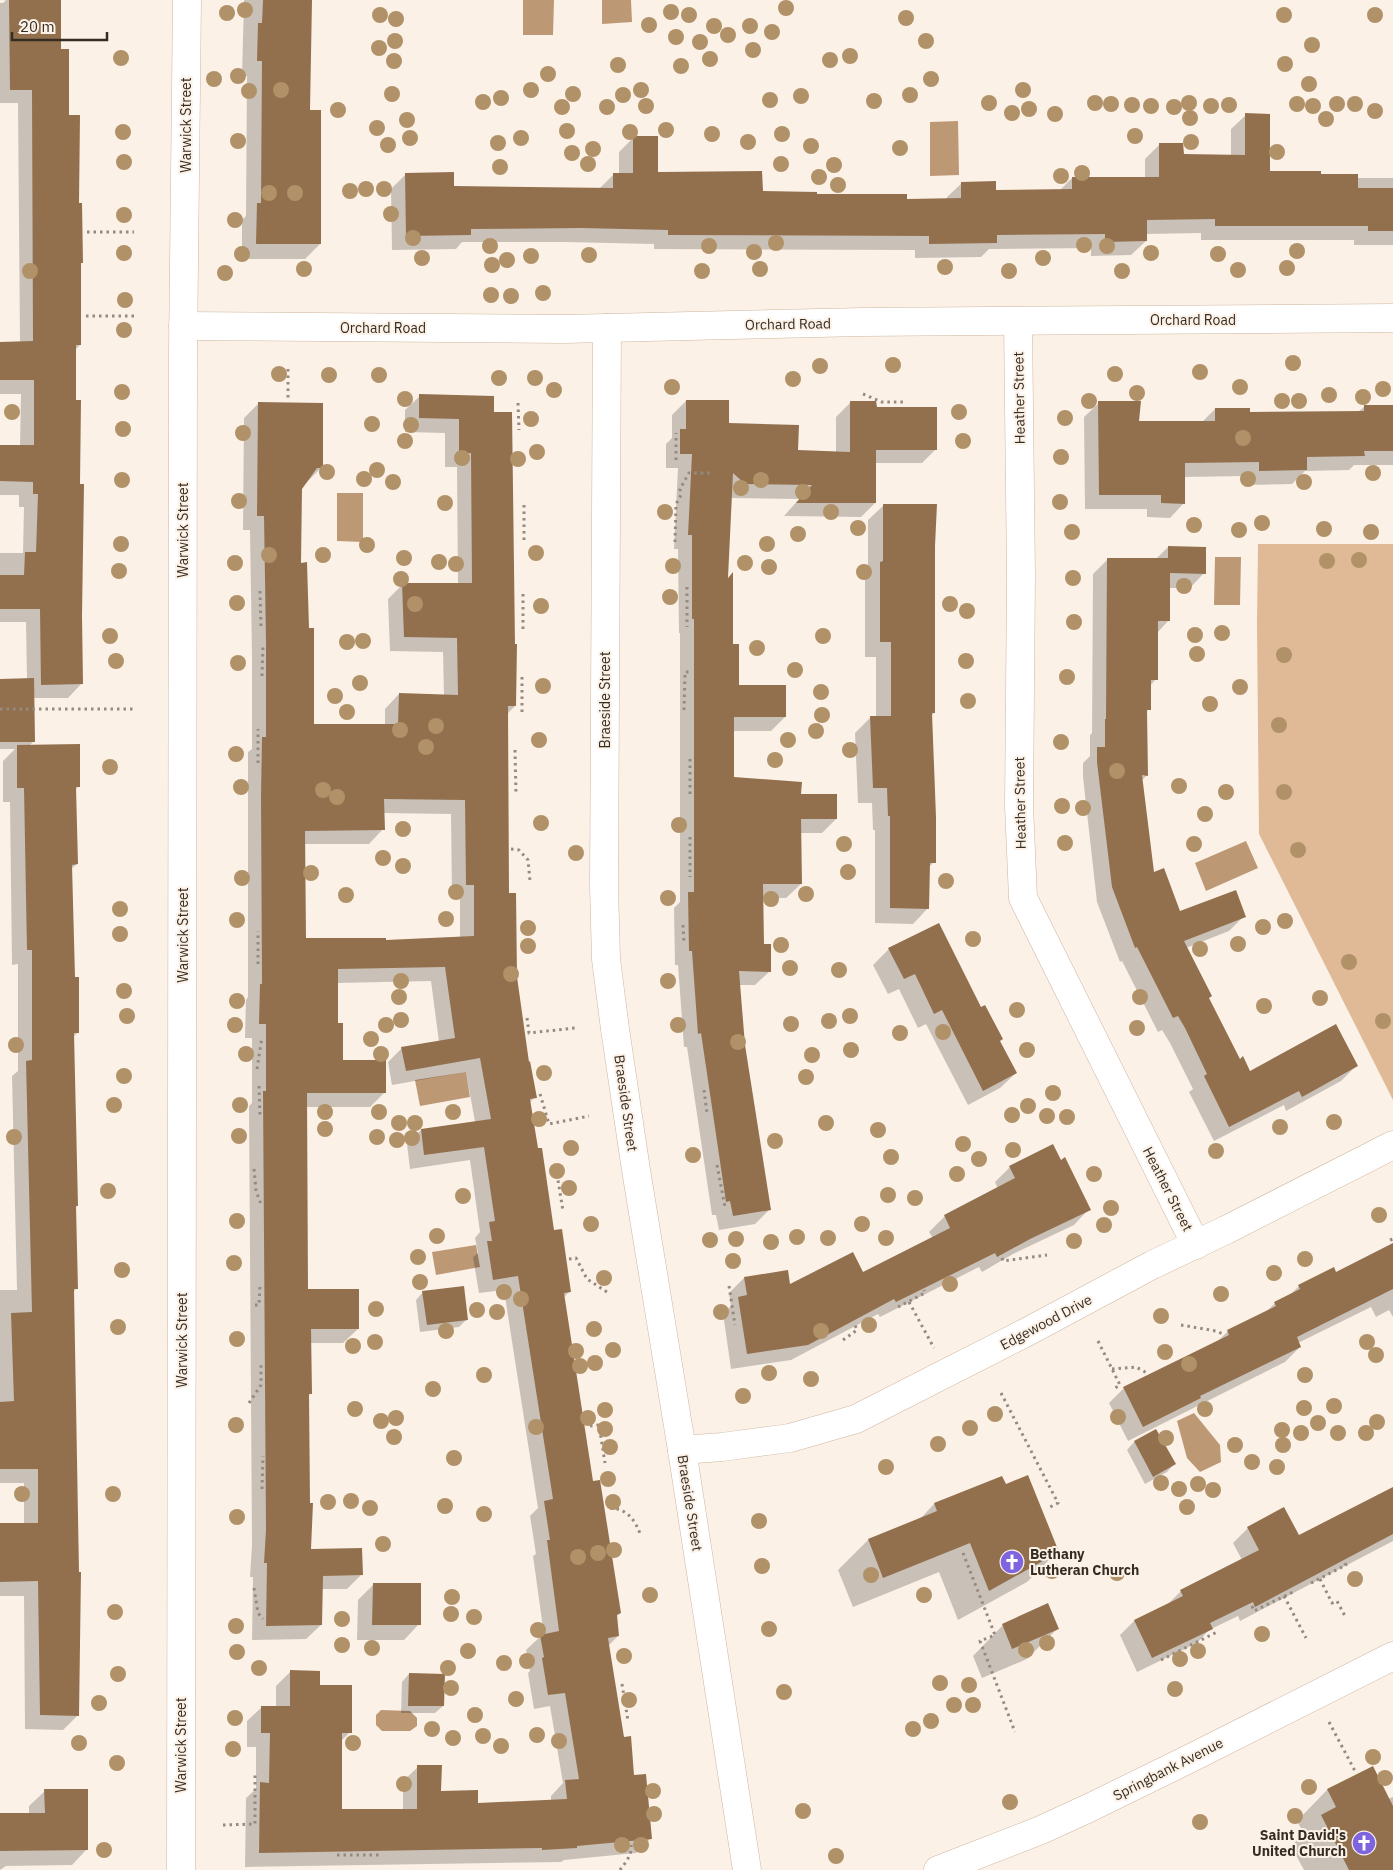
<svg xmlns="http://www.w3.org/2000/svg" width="1393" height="1870" font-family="'IBM Plex Sans',sans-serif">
	<rect width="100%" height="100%" fill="#fcf1e7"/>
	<polygon fill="#e0ba96" points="1258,544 1393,544 1393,1100 1259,834 1257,623"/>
	<g fill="#bd9875">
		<polygon points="523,0 554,0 553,35 523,35"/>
		<polygon points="602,0 631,0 632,22 602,24"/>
		<polygon points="958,121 959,175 930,176 930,122"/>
		<polygon points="337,493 363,493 363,542 337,541"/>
		<polygon points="1215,557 1241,557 1240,605 1214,605"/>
		<polygon points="1246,841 1258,868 1206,891 1195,863"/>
		<polygon points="466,1072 470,1097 420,1106 415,1080"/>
		<polygon points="476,1245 480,1267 436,1275 432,1252"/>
		<polygon points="1194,1413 1220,1445 1221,1462 1200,1472 1187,1458 1177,1421"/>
		<polygon points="381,1710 410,1711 417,1718 417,1726 410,1731 382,1731 376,1725 376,1715"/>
	</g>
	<g fill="#0003" fill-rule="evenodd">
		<polygon points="6,0 60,0 59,50 78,204 80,264 80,345 75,350 75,401 79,485 82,486 82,683 68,698 33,698 33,742 29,746 79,786 75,790 77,864 71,869 74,978 78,1032 73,1037 77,1206 75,1208 76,1289 73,1292 78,1715 63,1730 25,1729 24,1596 0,1596 0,1525 24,1524 24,1483 0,1483 0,1290 17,1290 12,1076 18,1071 18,964 12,965 10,802 3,802 3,761 15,749 0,749 0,680 27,680 26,622 0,622 0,553 23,553 24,507 19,507 19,495 0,495 0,446 20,446 21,394 0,394 0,343 20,342 18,103 0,103 0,3 3,3"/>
		<polygon points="244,0 311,0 308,111 320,244 305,259 242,259 242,220 246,216 247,76 242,76"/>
		<polygon points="1246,115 1268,172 1356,178 1393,178 1393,245 1354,245 1354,240 1201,240 1201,233 1146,234 1146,241 1131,255 1091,256 1091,248 989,249 981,257 915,258 915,250 654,249 654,244 565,242 462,242 456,249 392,250 391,189 406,174 453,187 599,189 614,174 619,174 619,152 633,138 657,173 761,193 906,200 947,200 947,197 962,183 995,191 1060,190 1072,178 1145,178 1145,159 1160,144 1182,156 1231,156 1231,129"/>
		<path d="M420 396 493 397 515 706 507 714V894L516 977 528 1063 535 1097 529 1103 553 1232 570 1291 563 1298 592 1483 619 1613 616 1617 618 1636 608 1646 623 1738 651 1838 636 1853 564 1860 561 1862 245 1867 246 1798 256 1789V1747H247V1721L262 1707H276V1686L290 1672 319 1686 350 1732 340 1742 341 1810H403V1781L418 1767 440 1792 477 1804 551 1801V1796L563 1783 550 1706 534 1709 528 1673 530 1671 526 1650 541 1636 544 1635 533 1556 536 1554 530 1516 538 1508 504 1290 479 1293 473 1257 478 1253 475 1238 480 1232 470 1160 410 1169 407 1144 421 1130 475 1122 466 1072 392 1085 388 1062 402 1048 439 1042 431 981 337 983V1025L342 1062 385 1092 370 1107H305L307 1290 358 1329 343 1343H310V1394L307 1397 310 1550 361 1575 347 1589H321V1625L306 1639 252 1640 253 1577H250L252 1545 249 1106 252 1103V1038H245L246 1000 248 997V752L252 749V657L250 530H243L244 418 258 404 322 467 301 488 299 564 313 725H385V709L399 694 444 696 443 652 390 651 388 599 402 585 458 584 457 467H445V433L405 432V410ZM383 813 451 814 452 899H460V937L385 941 305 939 304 844H369L383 829Z"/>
		<polygon points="686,401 728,424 797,451 836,452 836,417 850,403 875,408 936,449 922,463 875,463 875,503 861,517 784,516 799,499 730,498 726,581 738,687 785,717 771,731 733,731 733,778 800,795 836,819 822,833 800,833 801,884 786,898 762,898 762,946 770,971 755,985 739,985 743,1045 769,1210 755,1224 719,1230 716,1215 712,1215 687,1047 684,1047 678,965 675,965 674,908 680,902 680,633 679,633 678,549 674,549 678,468 666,468 666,444 672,438 672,415"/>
		<polygon points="1099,403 1138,423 1202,422 1215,409 1249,414 1358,412 1365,406 1393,406 1393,465 1354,465 1349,470 1305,471 1292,484 1246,485 1245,476 1184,477 1184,503 1170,518 1147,517 1147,509 1085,509 1084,417"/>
		<polygon points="884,505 934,546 934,713 931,716 934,862 928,868 928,908 913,924 875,923 875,830 873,830 872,803 858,803 855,733 870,718 876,717 876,657 865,657 865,578 868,576 868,520"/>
		<polygon points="1168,547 1204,573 1190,588 1169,588 1169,620 1157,633 1156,679 1150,686 1149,709 1146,712 1147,775 1141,781 1153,873 1179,912 1244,916 1229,931 1186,948 1208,998 1239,1061 1250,1072 1356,1066 1341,1081 1286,1111 1284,1105 1214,1141 1189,1092 1193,1089 1170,1043 1162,1030 1158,1032 1122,961 1120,962 1097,902 1083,777 1083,763 1090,756 1090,735 1092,733 1093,574 1108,559 1156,559"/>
		<polygon points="889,949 980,1009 1016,1073 1000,1088 968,1105 926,1024 918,1028 899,989 888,994 873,965"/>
		<polygon points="1010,1167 1089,1209 1074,1225 1013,1254 982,1272 979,1267 880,1317 878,1314 791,1360 731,1369 723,1313 731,1306 729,1293 744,1278 789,1286 863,1274 933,1238 929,1232 945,1216 998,1189 995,1182"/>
		<polygon points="1393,1244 1393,1317 1389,1310 1376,1317 1371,1307 1298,1343 1300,1347 1285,1362 1128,1441 1109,1403 1124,1388 1215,1344 1228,1331 1266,1312 1275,1303 1289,1296 1299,1286 1336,1274"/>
		<polygon points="423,1292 466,1320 459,1327 420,1332 416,1300"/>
		<polygon points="1156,1430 1174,1464 1167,1472 1145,1484 1127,1450 1134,1442"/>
		<polygon points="1001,1477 1005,1486 1058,1551 1027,1582 958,1620 939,1572 853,1607 838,1570 868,1540 920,1519 934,1504"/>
		<polygon points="1393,1488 1393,1541 1240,1621 1238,1616 1209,1630 1197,1643 1137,1672 1120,1635 1134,1621 1167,1605 1181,1591 1242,1560 1233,1543 1248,1528 1298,1537"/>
		<polygon points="373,1585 419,1624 404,1640 357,1640 358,1600"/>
		<polygon points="1003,1625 1057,1629 1027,1659 982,1678 973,1656"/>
		<polygon points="409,1674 443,1706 435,1713 401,1713 402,1682"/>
		<polygon points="1372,1767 1388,1799 1393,1797 1393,1870 1304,1870 1291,1846 1304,1834 1297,1821 1327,1790"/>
		<polygon points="45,1791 87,1849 72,1865 6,1866 0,1870 0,1814 29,1814 29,1806"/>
	</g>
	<g fill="#92704e" fill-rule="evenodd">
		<polygon points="9,0 61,0 61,49 69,49 69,115 80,115 79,203 82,203 83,263 81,263 81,345 76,345 76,400 81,400 80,484 84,484 82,616 83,684 41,685 40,609 0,609 0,575 24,575 25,552 36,552 38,494 33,494 33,482 0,481 0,445 34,445 34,380 0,380 0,342 33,341 32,90 10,90"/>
		<polygon points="263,0 312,0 310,110 321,110 321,244 256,244 257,203 261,203 262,61 257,61 258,23 262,23"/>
		<polygon points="1245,113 1270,114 1270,171 1321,171 1321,174 1358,174 1358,188 1393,188 1393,231 1368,231 1368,226 1215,226 1215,219 1147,220 1147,241 1105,242 1105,234 997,235 997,243 929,244 929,236 668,235 668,230 581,228 471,229 471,235 406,236 405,173 454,172 454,186 613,188 613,173 633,173 633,136 658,136 658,172 762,171 763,191 817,192 817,194 907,194 907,199 961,198 961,182 996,181 996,190 1072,189 1072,177 1159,177 1159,143 1183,143 1184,154 1245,155"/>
		<path d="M419 394 494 396V412H512L515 644H517L516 706H508L509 893H516L517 977 529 1062 530 1061 537 1098 530 1099 538 1148H542L554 1230 562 1229 571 1292 564 1293 593 1481 600 1480 621 1613 617 1615 619 1636 608 1638 624 1737 631 1736 634 1775 646 1774 652 1839 577 1846V1848L542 1850V1848L259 1853 260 1782 269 1783 270 1733H261V1706H290V1670L320 1671V1685H352V1733H342V1809H417V1765H442L441 1791 478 1790V1803L567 1799 565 1780 579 1779 565 1693 548 1695 542 1658 544 1657 540 1635 559 1631 547 1540H550L544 1501 553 1499 518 1276 493 1280 487 1241H492L489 1222 495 1221 484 1147 424 1155 421 1129 491 1119 480 1058 406 1071 401 1047 455 1038 445 967 338 969V1023H343V1060H386V1093H307L308 1289H359V1329H311L312 1394H309L310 1503H313L311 1549 362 1548 363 1575 323 1576 322 1625 266 1626 267 1563H264L266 1530 263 1091H266V1024H259L260 984H262L261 797 262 737H266V642L264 516H257L258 402 323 403V468H317L302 489 301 563 307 562 309 628H314V724H398L399 693 458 695 457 638 404 637 402 583H472L471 453 459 454V419L419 418ZM384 799 465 800 466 885H474V936L386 940V938H306L305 831 385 830Z"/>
		<polygon points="686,400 729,400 729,423 799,425 798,450 850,452 850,401 876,401 877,407 937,407 937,450 876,450 876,503 796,503 812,485 745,484 733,473 728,578 733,572 733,644 739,644 739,685 786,685 786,717 734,717 734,777 802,782 801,794 837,794 837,819 801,819 802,884 763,884 764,944 771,944 771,972 739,971 745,1045 771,1210 733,1216 730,1201 726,1202 701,1033 698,1034 692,951 689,951 688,892 694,892 694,619 692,619 692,535 688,535 692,454 680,454 680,429 686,429"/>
		<polygon points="1098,401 1141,401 1139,421 1215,421 1215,408 1250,408 1250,412 1364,411 1364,405 1393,405 1393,451 1364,451 1365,456 1307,457 1307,470 1259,471 1259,462 1185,463 1185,504 1161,503 1161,495 1099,495"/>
		<polygon points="883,504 937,504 935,546 935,713 932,713 936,817 936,863 930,863 929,909 890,908 890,816 888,816 887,788 873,788 870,716 891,716 891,642 880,642 880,562 883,561"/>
		<polygon points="1168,546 1206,547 1206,574 1170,573 1170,621 1158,621 1158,680 1151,680 1151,710 1147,710 1148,776 1142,775 1154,872 1164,868 1180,911 1236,890 1246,917 1184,941 1212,996 1209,998 1240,1059 1243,1056 1250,1071 1336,1024 1358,1066 1302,1097 1299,1091 1229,1127 1204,1076 1207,1074 1185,1028 1178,1016 1173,1018 1137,947 1135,948 1112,887 1097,762 1097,747 1105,747 1105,719 1106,719 1107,558 1168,558"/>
		<polygon points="34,678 35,742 0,742 0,679"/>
		<polygon points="80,744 80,787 76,787 78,864 72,865 75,977 79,977 79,1033 74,1033 78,1206 76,1206 78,1289 74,1289 79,1572 81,1572 79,1716 40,1715 38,1581 0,1582 0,1523 38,1523 38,1469 0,1469 0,1402 14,1401 11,1313 32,1312 26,1061 32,1060 32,950 27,950 24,788 17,788 17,745"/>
		<polygon points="939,923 981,1007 985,1005 1003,1039 1000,1041 1017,1073 983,1091 942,1010 934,1014 915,974 904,979 888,948"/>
		<polygon points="1053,1144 1061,1160 1065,1157 1091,1210 1030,1239 997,1257 995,1253 896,1302 894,1299 808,1345 747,1354 738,1297 747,1295 744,1277 788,1270 790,1284 853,1252 863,1272 950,1228 944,1215 1015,1178 1009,1166"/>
		<polygon points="1393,1243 1393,1289 1297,1337 1301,1347 1200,1396 1201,1398 1143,1427 1123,1387 1229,1335 1227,1330 1276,1306 1274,1302 1300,1289 1298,1285 1334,1267 1336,1272"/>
		<polygon points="464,1286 468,1320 427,1325 422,1291"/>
		<polygon points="1156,1429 1176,1464 1153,1477 1134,1441"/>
		<polygon points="1028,1475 1059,1552 989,1591 970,1543 883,1578 868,1539 937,1511 934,1503 1002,1476 1006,1484"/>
		<polygon points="1393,1487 1393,1534 1255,1607 1253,1602 1210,1623 1213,1629 1152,1658 1134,1620 1183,1596 1180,1590 1259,1550 1247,1527 1284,1507 1299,1535"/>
		<polygon points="373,1583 421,1583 421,1625 372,1625"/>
		<polygon points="1048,1603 1059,1629 1012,1649 1002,1624"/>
		<polygon points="409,1673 445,1674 444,1706 408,1706"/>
		<polygon points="1373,1766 1393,1806 1393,1870 1349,1870 1321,1815 1336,1807 1327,1789"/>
		<polygon points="44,1789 88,1789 88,1850 0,1851 0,1813 45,1813"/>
	</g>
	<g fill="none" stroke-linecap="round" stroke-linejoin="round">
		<g stroke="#cfb69f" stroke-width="29">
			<g id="street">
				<polyline points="1018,321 1021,578 1019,806 1023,898 1196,1245"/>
				<polyline points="183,326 564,329 863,322 1393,318"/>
				<polyline points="607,328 604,886 606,959 615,1029 636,1170 682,1450 747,1870"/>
				<polyline points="682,1450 722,1447 790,1438 856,1419 1025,1333 1152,1265 1226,1230 1393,1145"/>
				<polyline points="181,1870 183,351 187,0"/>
			</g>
		</g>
		<g stroke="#cfb69f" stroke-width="29">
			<polyline id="secondary" points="938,1870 1041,1830 1089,1808 1195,1756 1393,1656"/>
		</g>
		<g stroke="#948a80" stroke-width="3" stroke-dasharray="2.5 4" stroke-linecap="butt">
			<polyline points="87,232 134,232"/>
			<polyline points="86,316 134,316"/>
			<polyline points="288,369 288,398"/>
			<polyline points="863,394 882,402 903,402"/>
			<polyline points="518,403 519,430"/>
			<polyline points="676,460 676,433"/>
			<polyline points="524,505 524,541"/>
			<polyline points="675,542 676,504 681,495 680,489 689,473 714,473"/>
			<polyline points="687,587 687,627"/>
			<polyline points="260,591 261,628"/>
			<polyline points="523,594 523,629"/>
			<polyline points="262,676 263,644"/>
			<polyline points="0,709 136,709"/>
			<polyline points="684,710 685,672 691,672"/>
			<polyline points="522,712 522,673"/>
			<polyline points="515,750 516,795"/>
			<polyline points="258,763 258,729"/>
			<polyline points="690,794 690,758"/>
			<polyline points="690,837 690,877"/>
			<polyline points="511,849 519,850 528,860 530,881"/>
			<polyline points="683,925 684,943"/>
			<polyline points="258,964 258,931"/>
			<polyline points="527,1018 529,1033 575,1028"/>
			<polyline points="257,1069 262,1037"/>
			<polyline points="259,1086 260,1115"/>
			<polyline points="704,1090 707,1113"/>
			<polyline points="540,1094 549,1124 589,1116"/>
			<polyline points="717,1165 725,1207"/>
			<polyline points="254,1169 256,1191 261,1204"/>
			<polyline points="557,1174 563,1211"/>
			<polyline points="1390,1240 1393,1239"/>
			<polyline points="1002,1258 1003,1261 1047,1255"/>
			<polyline points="569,1259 576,1258 587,1279 607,1292"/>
			<polyline points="729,1286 735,1325"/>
			<polyline points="909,1302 934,1348"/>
			<polyline points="255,1305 259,1305 260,1285"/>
			<polyline points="898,1307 925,1293 924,1290"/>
			<polyline points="1181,1325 1216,1331 1225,1335"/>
			<polyline points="843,1340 857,1330 855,1325"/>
			<polyline points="1098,1341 1120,1385 1115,1388"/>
			<polyline points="1112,1369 1136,1367 1147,1373"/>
			<polyline points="1001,1393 1058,1503 1048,1508"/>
			<polyline points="249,1403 261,1385 261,1362"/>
			<polyline points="590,1426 599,1425 605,1463"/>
			<polyline points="262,1489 263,1456"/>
			<path d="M610 1508C628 1509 635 1520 641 1536"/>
			<polyline points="963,1553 995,1635 980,1641 1015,1732"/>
			<polyline points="1320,1579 1332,1603 1337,1601 1346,1618"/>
			<polyline points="1311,1583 1346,1565 1344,1562"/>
			<polyline points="254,1588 258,1613 263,1619"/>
			<polyline points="1284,1596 1306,1638"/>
			<polyline points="1252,1606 1254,1611 1293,1592"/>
			<polyline points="1161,1660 1219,1631"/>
			<polyline points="622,1684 628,1721"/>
			<polyline points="1329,1722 1355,1771"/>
			<polyline points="223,1825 255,1824 255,1774"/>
			<polyline points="337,1855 380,1855"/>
			<path d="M620 1870C626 1862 632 1855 631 1845"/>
		</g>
		<use href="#street" stroke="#fff" stroke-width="28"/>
		<use href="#secondary" stroke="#fff" stroke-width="28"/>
	</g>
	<g fill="#b09168">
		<circle cx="786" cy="8" r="8"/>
		<circle cx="245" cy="10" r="8"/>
		<circle cx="671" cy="12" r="8"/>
		<circle cx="227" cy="13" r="8"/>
		<circle cx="380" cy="15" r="8"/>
		<circle cx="689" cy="15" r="8"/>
		<circle cx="1284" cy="15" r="8"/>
		<circle cx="1375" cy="15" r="8"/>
		<circle cx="906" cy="18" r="8"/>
		<circle cx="396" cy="19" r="8"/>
		<circle cx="649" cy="25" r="8"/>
		<circle cx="714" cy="26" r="8"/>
		<circle cx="750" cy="26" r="8"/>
		<circle cx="772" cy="32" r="8"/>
		<circle cx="728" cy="35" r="8"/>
		<circle cx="676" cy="37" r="8"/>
		<circle cx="395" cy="41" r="8"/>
		<circle cx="926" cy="41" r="8"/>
		<circle cx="700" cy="42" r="8"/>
		<circle cx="1312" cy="45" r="8"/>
		<circle cx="379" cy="48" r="8"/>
		<circle cx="753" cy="50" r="8"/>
		<circle cx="850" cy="56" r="8"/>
		<circle cx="121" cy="58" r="8"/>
		<circle cx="710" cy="59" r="8"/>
		<circle cx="830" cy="60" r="8"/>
		<circle cx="394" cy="61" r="8"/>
		<circle cx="1285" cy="64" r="8"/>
		<circle cx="618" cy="65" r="8"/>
		<circle cx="681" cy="66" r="8"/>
		<circle cx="548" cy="74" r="8"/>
		<circle cx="238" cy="76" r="8"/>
		<circle cx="214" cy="79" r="8"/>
		<circle cx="931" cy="79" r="8"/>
		<circle cx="1309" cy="84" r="8"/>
		<circle cx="281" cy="90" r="8"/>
		<circle cx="531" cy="90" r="8"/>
		<circle cx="641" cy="90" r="8"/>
		<circle cx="1023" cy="90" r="8"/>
		<circle cx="249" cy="91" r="8"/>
		<circle cx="392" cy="94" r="8"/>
		<circle cx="573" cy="94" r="8"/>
		<circle cx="623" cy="95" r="8"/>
		<circle cx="910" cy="95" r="8"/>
		<circle cx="801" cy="96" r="8"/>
		<circle cx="501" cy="98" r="8"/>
		<circle cx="770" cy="100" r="8"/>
		<circle cx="874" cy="101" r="8"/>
		<circle cx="483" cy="102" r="8"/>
		<circle cx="989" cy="103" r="8"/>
		<circle cx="1095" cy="103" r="8"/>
		<circle cx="1189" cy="103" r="8"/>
		<circle cx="1111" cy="104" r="8"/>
		<circle cx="1297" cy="104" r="8"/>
		<circle cx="1337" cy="104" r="8"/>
		<circle cx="1355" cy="104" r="8"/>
		<circle cx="1132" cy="105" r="8"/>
		<circle cx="1229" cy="105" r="8"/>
		<circle cx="646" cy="106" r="8"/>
		<circle cx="1151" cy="106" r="8"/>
		<circle cx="1211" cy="106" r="8"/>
		<circle cx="1313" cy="106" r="8"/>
		<circle cx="562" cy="107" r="8"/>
		<circle cx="607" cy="107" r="8"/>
		<circle cx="1174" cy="107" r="8"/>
		<circle cx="1029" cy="109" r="8"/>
		<circle cx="338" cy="110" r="8"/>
		<circle cx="1375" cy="111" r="8"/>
		<circle cx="1012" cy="113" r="8"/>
		<circle cx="1055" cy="114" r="8"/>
		<circle cx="1190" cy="118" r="8"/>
		<circle cx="1326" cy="119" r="8"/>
		<circle cx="407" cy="120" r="8"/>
		<circle cx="377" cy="128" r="8"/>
		<circle cx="666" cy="130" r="8"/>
		<circle cx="567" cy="131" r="8"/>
		<circle cx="123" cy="132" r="8"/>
		<circle cx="630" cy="132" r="8"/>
		<circle cx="712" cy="134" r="8"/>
		<circle cx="782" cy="134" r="8"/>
		<circle cx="1135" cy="136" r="8"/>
		<circle cx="410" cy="138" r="8"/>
		<circle cx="521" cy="138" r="8"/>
		<circle cx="238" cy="141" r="8"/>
		<circle cx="748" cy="142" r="8"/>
		<circle cx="1191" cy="142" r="8"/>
		<circle cx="498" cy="143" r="8"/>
		<circle cx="388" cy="145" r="8"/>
		<circle cx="811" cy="146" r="8"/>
		<circle cx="900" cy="148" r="8"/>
		<circle cx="593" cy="149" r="8"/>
		<circle cx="1277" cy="152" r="8"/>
		<circle cx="572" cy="153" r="8"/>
		<circle cx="124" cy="162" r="8"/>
		<circle cx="588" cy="164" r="8"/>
		<circle cx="781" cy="164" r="8"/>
		<circle cx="834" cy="165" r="8"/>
		<circle cx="500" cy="167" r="8"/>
		<circle cx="1082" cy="173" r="8"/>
		<circle cx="1061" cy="176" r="8"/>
		<circle cx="819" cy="177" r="8"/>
		<circle cx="838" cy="185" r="8"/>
		<circle cx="366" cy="189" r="8"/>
		<circle cx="384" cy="189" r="8"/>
		<circle cx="350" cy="191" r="8"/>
		<circle cx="269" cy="193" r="8"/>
		<circle cx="295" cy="193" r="8"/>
		<circle cx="391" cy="214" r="8"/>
		<circle cx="124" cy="215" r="8"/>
		<circle cx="235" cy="220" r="8"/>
		<circle cx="413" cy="238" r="8"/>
		<circle cx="776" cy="243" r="8"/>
		<circle cx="1084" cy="245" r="8"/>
		<circle cx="490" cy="246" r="8"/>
		<circle cx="709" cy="246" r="8"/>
		<circle cx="1107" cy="246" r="8"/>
		<circle cx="1297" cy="251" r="8"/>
		<circle cx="754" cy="252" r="8"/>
		<circle cx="124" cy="253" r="8"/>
		<circle cx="1151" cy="253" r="8"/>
		<circle cx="242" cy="254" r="8"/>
		<circle cx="1218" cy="254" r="8"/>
		<circle cx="589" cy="255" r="8"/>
		<circle cx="531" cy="256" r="8"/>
		<circle cx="422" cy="258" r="8"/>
		<circle cx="1043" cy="258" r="8"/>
		<circle cx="507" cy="260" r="8"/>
		<circle cx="492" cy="265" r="8"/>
		<circle cx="945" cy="267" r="8"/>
		<circle cx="1287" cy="268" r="8"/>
		<circle cx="304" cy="269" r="8"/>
		<circle cx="760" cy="269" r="8"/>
		<circle cx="1238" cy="270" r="8"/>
		<circle cx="30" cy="271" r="8"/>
		<circle cx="702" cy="271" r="8"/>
		<circle cx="1009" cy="271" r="8"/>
		<circle cx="1122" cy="271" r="8"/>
		<circle cx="225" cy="273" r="8"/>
		<circle cx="543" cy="293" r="8"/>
		<circle cx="491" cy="295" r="8"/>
		<circle cx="511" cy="296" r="8"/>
		<circle cx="125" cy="300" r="8"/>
		<circle cx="124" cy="330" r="8"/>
		<circle cx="1293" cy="363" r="8"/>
		<circle cx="893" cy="365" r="8"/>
		<circle cx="820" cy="366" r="8"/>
		<circle cx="1200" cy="372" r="8"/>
		<circle cx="279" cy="374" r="8"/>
		<circle cx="1115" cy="374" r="8"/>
		<circle cx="329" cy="375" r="8"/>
		<circle cx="379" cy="375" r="8"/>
		<circle cx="499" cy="378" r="8"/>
		<circle cx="535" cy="378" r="8"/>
		<circle cx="793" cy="379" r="8"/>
		<circle cx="672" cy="387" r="8"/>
		<circle cx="1240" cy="387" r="8"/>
		<circle cx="1383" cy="389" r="8"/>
		<circle cx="554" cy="390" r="8"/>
		<circle cx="122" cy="392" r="8"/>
		<circle cx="1137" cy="393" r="8"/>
		<circle cx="1329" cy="395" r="8"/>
		<circle cx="1363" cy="397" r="8"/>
		<circle cx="405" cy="399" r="8"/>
		<circle cx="1089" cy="401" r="8"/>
		<circle cx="1282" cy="401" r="8"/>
		<circle cx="1299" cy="401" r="8"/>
		<circle cx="12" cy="412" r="8"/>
		<circle cx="959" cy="412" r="8"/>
		<circle cx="1065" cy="418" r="8"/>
		<circle cx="531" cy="419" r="8"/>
		<circle cx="372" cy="424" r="8"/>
		<circle cx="411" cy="425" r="8"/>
		<circle cx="123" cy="429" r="8"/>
		<circle cx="243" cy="433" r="8"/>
		<circle cx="1243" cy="438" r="8"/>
		<circle cx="405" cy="441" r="8"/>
		<circle cx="963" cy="441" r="8"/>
		<circle cx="537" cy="452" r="8"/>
		<circle cx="1061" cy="457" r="8"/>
		<circle cx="462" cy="458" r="8"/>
		<circle cx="518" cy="459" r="8"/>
		<circle cx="377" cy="470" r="8"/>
		<circle cx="327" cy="472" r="8"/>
		<circle cx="1373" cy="473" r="8"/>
		<circle cx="364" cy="479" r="8"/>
		<circle cx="1248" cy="479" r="8"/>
		<circle cx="122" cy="480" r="8"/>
		<circle cx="761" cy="480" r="8"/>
		<circle cx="393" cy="482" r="8"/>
		<circle cx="1304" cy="482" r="8"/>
		<circle cx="741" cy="488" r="8"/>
		<circle cx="803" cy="492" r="8"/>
		<circle cx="239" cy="501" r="8"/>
		<circle cx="1060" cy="502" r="8"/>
		<circle cx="445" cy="503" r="8"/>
		<circle cx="665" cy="512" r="8"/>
		<circle cx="831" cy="512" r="8"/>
		<circle cx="1262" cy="523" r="8"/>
		<circle cx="1194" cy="525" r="8"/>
		<circle cx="858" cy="528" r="8"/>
		<circle cx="1324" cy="529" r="8"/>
		<circle cx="1239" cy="530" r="8"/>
		<circle cx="1072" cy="532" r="8"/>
		<circle cx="1371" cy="532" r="8"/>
		<circle cx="798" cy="534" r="8"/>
		<circle cx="121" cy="544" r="8"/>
		<circle cx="767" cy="544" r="8"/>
		<circle cx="367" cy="545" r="8"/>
		<circle cx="536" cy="553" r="8"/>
		<circle cx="269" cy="555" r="8"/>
		<circle cx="323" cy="555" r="8"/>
		<circle cx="404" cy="558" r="8"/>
		<circle cx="1359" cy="560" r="8"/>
		<circle cx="1327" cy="561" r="8"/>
		<circle cx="439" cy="562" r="8"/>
		<circle cx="235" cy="563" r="8"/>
		<circle cx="745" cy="563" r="8"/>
		<circle cx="456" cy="564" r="8"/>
		<circle cx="673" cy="566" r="8"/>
		<circle cx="769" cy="567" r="8"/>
		<circle cx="119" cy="571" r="8"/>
		<circle cx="864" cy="572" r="8"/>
		<circle cx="1073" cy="578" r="8"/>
		<circle cx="401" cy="579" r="8"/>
		<circle cx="1184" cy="586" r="8"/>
		<circle cx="670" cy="597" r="8"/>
		<circle cx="237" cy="603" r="8"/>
		<circle cx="415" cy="604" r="8"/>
		<circle cx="950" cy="604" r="8"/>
		<circle cx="541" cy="606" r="8"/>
		<circle cx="967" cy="611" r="8"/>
		<circle cx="1074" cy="622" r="8"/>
		<circle cx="1222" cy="633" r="8"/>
		<circle cx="1195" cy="635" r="8"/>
		<circle cx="110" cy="636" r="8"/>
		<circle cx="823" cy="636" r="8"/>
		<circle cx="363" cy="641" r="8"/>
		<circle cx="347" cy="642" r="8"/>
		<circle cx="757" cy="648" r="8"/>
		<circle cx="1197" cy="654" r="8"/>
		<circle cx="1284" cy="655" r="8"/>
		<circle cx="116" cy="661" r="8"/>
		<circle cx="966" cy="661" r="8"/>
		<circle cx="238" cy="663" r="8"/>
		<circle cx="795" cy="670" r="8"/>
		<circle cx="1067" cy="677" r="8"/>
		<circle cx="360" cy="683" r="8"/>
		<circle cx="543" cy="686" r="8"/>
		<circle cx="1240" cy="687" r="8"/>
		<circle cx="821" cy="692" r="8"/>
		<circle cx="335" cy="696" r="8"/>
		<circle cx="968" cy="701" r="8"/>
		<circle cx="1210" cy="704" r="8"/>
		<circle cx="347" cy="712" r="8"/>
		<circle cx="822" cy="715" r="8"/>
		<circle cx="1279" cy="725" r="8"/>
		<circle cx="436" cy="726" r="8"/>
		<circle cx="400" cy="730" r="8"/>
		<circle cx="816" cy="731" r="8"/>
		<circle cx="539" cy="740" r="8"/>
		<circle cx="788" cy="740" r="8"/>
		<circle cx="1061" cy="742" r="8"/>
		<circle cx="426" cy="747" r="8"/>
		<circle cx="850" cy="750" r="8"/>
		<circle cx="236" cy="754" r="8"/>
		<circle cx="775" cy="760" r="8"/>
		<circle cx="110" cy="767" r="8"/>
		<circle cx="1117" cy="771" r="8"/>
		<circle cx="1179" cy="786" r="8"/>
		<circle cx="241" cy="787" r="8"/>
		<circle cx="323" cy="790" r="8"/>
		<circle cx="1226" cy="792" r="8"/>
		<circle cx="1284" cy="792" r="8"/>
		<circle cx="337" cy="797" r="8"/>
		<circle cx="1062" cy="806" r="8"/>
		<circle cx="1083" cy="808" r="8"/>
		<circle cx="1205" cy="814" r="8"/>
		<circle cx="541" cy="823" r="8"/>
		<circle cx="679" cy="825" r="8"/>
		<circle cx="403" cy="829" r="8"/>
		<circle cx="1065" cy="843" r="8"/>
		<circle cx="844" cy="844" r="8"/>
		<circle cx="1194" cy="844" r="8"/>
		<circle cx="1298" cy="850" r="8"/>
		<circle cx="576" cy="853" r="8"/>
		<circle cx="383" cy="858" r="8"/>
		<circle cx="403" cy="866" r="8"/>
		<circle cx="848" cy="872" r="8"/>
		<circle cx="311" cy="873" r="8"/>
		<circle cx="242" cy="878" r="8"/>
		<circle cx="946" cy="881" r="8"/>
		<circle cx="456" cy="892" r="8"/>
		<circle cx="806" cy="894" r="8"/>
		<circle cx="346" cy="895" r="8"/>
		<circle cx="668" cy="898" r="8"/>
		<circle cx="771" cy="899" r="8"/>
		<circle cx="120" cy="909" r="8"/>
		<circle cx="446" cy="919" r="8"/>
		<circle cx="237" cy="920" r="8"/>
		<circle cx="1285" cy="921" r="8"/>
		<circle cx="1263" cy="927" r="8"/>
		<circle cx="528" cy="928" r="8"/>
		<circle cx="120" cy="934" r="8"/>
		<circle cx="973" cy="939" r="8"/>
		<circle cx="1238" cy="944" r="8"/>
		<circle cx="781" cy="945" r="8"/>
		<circle cx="528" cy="946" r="8"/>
		<circle cx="1200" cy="949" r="8"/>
		<circle cx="1349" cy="962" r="8"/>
		<circle cx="790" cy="968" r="8"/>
		<circle cx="839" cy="970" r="8"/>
		<circle cx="511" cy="974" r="8"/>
		<circle cx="401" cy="981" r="8"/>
		<circle cx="668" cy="981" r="8"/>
		<circle cx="124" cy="991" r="8"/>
		<circle cx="399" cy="997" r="8"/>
		<circle cx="1140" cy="997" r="8"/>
		<circle cx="1320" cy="998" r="8"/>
		<circle cx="237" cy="1001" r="8"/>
		<circle cx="1264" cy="1006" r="8"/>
		<circle cx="1017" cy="1010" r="8"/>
		<circle cx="127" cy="1016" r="8"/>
		<circle cx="850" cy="1016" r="8"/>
		<circle cx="401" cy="1020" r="8"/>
		<circle cx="829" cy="1021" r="8"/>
		<circle cx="1383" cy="1021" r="8"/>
		<circle cx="791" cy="1024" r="8"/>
		<circle cx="235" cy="1025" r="8"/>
		<circle cx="386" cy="1025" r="8"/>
		<circle cx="678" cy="1025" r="8"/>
		<circle cx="1137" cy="1028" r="8"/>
		<circle cx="943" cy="1032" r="8"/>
		<circle cx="900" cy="1033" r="8"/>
		<circle cx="371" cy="1039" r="8"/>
		<circle cx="738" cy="1042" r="8"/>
		<circle cx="16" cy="1045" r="8"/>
		<circle cx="851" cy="1050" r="8"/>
		<circle cx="1027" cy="1050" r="8"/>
		<circle cx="246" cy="1054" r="8"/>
		<circle cx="381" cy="1054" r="8"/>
		<circle cx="812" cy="1055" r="8"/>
		<circle cx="544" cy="1073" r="8"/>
		<circle cx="124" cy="1076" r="8"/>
		<circle cx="806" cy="1077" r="8"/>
		<circle cx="1053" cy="1093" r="8"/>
		<circle cx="114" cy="1105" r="8"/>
		<circle cx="240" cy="1105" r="8"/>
		<circle cx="1028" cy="1106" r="8"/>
		<circle cx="325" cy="1112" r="8"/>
		<circle cx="379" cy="1112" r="8"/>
		<circle cx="453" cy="1112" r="8"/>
		<circle cx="1012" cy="1115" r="8"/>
		<circle cx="1047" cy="1116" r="8"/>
		<circle cx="1067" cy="1117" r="8"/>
		<circle cx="539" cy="1119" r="8"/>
		<circle cx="1334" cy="1122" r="8"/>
		<circle cx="399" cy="1123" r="8"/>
		<circle cx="415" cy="1123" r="8"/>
		<circle cx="826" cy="1123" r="8"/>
		<circle cx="1280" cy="1127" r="8"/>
		<circle cx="325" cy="1129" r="8"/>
		<circle cx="878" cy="1130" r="8"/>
		<circle cx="239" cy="1136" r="8"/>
		<circle cx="14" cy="1137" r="8"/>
		<circle cx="377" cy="1137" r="8"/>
		<circle cx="412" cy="1138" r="8"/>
		<circle cx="397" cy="1140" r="8"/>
		<circle cx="775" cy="1141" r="8"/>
		<circle cx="963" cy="1144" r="8"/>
		<circle cx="571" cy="1148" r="8"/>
		<circle cx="1013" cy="1150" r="8"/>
		<circle cx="1216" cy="1151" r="8"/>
		<circle cx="693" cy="1155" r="8"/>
		<circle cx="891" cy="1157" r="8"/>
		<circle cx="979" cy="1159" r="8"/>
		<circle cx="557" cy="1171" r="8"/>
		<circle cx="957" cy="1174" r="8"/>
		<circle cx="1094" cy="1174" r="8"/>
		<circle cx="569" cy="1188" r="8"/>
		<circle cx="108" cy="1191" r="8"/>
		<circle cx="888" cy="1195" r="8"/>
		<circle cx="463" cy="1196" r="8"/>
		<circle cx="915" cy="1198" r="8"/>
		<circle cx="1111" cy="1208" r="8"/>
		<circle cx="1379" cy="1215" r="8"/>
		<circle cx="237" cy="1221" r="8"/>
		<circle cx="591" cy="1224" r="8"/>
		<circle cx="862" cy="1224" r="8"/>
		<circle cx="1104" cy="1225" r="8"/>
		<circle cx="437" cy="1236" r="8"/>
		<circle cx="797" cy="1237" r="8"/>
		<circle cx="828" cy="1238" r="8"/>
		<circle cx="886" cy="1238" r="8"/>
		<circle cx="736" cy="1239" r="8"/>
		<circle cx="710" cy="1240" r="8"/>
		<circle cx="1074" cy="1241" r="8"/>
		<circle cx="771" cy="1242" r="8"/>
		<circle cx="418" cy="1257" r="8"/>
		<circle cx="1305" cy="1259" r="8"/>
		<circle cx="733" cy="1261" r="8"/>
		<circle cx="234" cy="1263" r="8"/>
		<circle cx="122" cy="1270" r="8"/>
		<circle cx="1274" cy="1273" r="8"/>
		<circle cx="604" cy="1278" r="8"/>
		<circle cx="420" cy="1282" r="8"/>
		<circle cx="950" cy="1284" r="8"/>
		<circle cx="504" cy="1292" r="8"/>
		<circle cx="1221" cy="1294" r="8"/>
		<circle cx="521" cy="1299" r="8"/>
		<circle cx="376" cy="1309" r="8"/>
		<circle cx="477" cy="1310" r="8"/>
		<circle cx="497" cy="1312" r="8"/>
		<circle cx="721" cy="1312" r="8"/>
		<circle cx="1161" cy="1316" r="8"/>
		<circle cx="869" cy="1325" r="8"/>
		<circle cx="118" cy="1327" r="8"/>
		<circle cx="594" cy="1329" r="8"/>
		<circle cx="446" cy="1331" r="8"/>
		<circle cx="821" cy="1331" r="8"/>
		<circle cx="237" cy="1339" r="8"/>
		<circle cx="375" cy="1342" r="8"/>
		<circle cx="1367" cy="1342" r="8"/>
		<circle cx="353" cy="1346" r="8"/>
		<circle cx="613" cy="1350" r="8"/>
		<circle cx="576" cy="1351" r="8"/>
		<circle cx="1165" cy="1352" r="8"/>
		<circle cx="1376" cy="1355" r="8"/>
		<circle cx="595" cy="1363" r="8"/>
		<circle cx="1189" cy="1364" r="8"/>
		<circle cx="580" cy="1366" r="8"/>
		<circle cx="769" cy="1373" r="8"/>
		<circle cx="484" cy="1375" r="8"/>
		<circle cx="1305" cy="1375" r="8"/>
		<circle cx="811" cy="1379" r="8"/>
		<circle cx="433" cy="1389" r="8"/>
		<circle cx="743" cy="1396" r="8"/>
		<circle cx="1334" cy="1406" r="8"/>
		<circle cx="1304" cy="1408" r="8"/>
		<circle cx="355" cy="1409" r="8"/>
		<circle cx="1205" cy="1409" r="8"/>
		<circle cx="605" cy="1410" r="8"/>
		<circle cx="995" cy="1414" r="8"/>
		<circle cx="1118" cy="1417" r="8"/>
		<circle cx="396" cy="1418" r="8"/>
		<circle cx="588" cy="1418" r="8"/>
		<circle cx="381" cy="1421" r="8"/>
		<circle cx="1377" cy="1422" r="8"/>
		<circle cx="1318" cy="1423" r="8"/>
		<circle cx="236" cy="1425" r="8"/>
		<circle cx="536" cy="1427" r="8"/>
		<circle cx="970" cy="1428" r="8"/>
		<circle cx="605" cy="1429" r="8"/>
		<circle cx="1282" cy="1430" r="8"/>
		<circle cx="1301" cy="1433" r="8"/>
		<circle cx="1338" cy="1433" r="8"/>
		<circle cx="1366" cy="1433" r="8"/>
		<circle cx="394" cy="1437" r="8"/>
		<circle cx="1166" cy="1438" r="8"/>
		<circle cx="938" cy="1444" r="8"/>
		<circle cx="1235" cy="1445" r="8"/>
		<circle cx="1283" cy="1445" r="8"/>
		<circle cx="610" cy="1447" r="8"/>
		<circle cx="454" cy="1458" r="8"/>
		<circle cx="1252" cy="1462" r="8"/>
		<circle cx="886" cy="1467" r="8"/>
		<circle cx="1277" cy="1467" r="8"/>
		<circle cx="608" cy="1479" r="8"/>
		<circle cx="1161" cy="1483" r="8"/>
		<circle cx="1198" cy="1484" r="8"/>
		<circle cx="1179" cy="1489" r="8"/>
		<circle cx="1213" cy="1490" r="8"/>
		<circle cx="22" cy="1494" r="8"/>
		<circle cx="113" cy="1494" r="8"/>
		<circle cx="351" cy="1501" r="8"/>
		<circle cx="328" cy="1502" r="8"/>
		<circle cx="613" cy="1502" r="8"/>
		<circle cx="445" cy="1506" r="8"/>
		<circle cx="1187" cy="1507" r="8"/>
		<circle cx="370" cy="1508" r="8"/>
		<circle cx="484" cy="1514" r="8"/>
		<circle cx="237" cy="1517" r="8"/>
		<circle cx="759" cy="1521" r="8"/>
		<circle cx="383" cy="1544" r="8"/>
		<circle cx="614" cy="1550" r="8"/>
		<circle cx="598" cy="1553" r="8"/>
		<circle cx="578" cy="1557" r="8"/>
		<circle cx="762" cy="1566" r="8"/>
		<circle cx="1052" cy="1571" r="8"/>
		<circle cx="1117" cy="1573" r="8"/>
		<circle cx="871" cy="1575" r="8"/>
		<circle cx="1355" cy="1579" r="8"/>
		<circle cx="650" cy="1595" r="8"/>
		<circle cx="924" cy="1595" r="8"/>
		<circle cx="452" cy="1597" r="8"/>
		<circle cx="115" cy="1612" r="8"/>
		<circle cx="451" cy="1614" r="8"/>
		<circle cx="474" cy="1617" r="8"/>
		<circle cx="342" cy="1619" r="8"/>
		<circle cx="236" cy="1626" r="8"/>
		<circle cx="769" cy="1629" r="8"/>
		<circle cx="538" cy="1630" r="8"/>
		<circle cx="1262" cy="1634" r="8"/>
		<circle cx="1047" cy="1643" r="8"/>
		<circle cx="342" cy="1645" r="8"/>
		<circle cx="372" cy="1648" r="8"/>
		<circle cx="1026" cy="1650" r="8"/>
		<circle cx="468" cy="1651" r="8"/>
		<circle cx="1198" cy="1651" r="8"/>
		<circle cx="237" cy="1652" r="8"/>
		<circle cx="624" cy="1656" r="8"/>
		<circle cx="1180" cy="1659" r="8"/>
		<circle cx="527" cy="1661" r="8"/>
		<circle cx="504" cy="1663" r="8"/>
		<circle cx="259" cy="1668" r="8"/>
		<circle cx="448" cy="1668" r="8"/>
		<circle cx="118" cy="1674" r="8"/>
		<circle cx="940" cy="1683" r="8"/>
		<circle cx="969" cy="1685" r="8"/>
		<circle cx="451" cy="1688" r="8"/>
		<circle cx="1175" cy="1689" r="8"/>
		<circle cx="784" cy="1692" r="8"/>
		<circle cx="516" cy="1699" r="8"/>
		<circle cx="629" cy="1700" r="8"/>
		<circle cx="99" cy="1703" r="8"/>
		<circle cx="954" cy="1705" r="8"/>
		<circle cx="973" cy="1705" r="8"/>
		<circle cx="475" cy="1715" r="8"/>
		<circle cx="235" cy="1718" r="8"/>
		<circle cx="931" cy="1721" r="8"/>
		<circle cx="432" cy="1729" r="8"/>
		<circle cx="913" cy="1729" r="8"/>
		<circle cx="537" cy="1735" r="8"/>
		<circle cx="483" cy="1736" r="8"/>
		<circle cx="453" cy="1738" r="8"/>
		<circle cx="559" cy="1741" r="8"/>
		<circle cx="79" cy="1743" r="8"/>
		<circle cx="353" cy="1743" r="8"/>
		<circle cx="501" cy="1746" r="8"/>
		<circle cx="233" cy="1749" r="8"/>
		<circle cx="1373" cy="1757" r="8"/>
		<circle cx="117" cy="1763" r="8"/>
		<circle cx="1385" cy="1778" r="8"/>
		<circle cx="404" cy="1784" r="8"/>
		<circle cx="1309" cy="1787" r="8"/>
		<circle cx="653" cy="1791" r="8"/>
		<circle cx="1010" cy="1802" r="8"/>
		<circle cx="803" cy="1811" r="8"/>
		<circle cx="654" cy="1814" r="8"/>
		<circle cx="1295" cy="1816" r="8"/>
		<circle cx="1200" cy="1822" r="8"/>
		<circle cx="622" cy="1845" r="8"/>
		<circle cx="641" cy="1845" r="8"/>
		<circle cx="104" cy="1850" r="8"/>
		<circle cx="836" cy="1856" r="8"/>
	</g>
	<defs>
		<g id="church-disc" transform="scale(1.25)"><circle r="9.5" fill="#7e64df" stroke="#fcf1e7"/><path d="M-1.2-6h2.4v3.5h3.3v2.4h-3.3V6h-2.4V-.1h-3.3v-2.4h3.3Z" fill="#fff"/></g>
	</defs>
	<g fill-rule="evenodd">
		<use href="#church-disc" x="1012" y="1562"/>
		<use href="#church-disc" x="1364" y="1843"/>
	</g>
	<g text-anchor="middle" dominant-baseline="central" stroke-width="4" stroke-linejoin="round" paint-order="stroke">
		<g font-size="14" fill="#352c22" stroke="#fcf1e7">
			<text transform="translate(186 125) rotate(-90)">Warwick Street</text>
			<text x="1193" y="320">Orchard Road</text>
			<text transform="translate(788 324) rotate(-1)">Orchard Road</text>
			<text x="383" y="328">Orchard Road</text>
			<text transform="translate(1019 398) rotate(-91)">Heather Street</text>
			<text transform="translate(183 530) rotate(-90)">Warwick Street</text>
			<text transform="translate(605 700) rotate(-90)">Braeside Street</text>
			<text transform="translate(1020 803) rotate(-91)">Heather Street</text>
			<text transform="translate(183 935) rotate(-90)">Warwick Street</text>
			<text transform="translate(626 1103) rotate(82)">Braeside Street</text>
			<text transform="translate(1168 1189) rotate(63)">Heather Street</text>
			<text transform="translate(1046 1322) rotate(-28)">Edgewood Drive</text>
			<text transform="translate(182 1340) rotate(-90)">Warwick Street</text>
			<text transform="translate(690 1503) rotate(81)">Braeside Street</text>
			<text transform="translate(181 1745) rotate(-90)">Warwick Street</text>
			<text transform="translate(1168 1769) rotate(-27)">Springbank Avenue</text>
		</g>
		<g font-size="14" font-weight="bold" fill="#352c22" stroke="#fcf1e7" text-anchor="start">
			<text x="1030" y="1554">Bethany<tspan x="1030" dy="16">Lutheran Church</tspan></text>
			<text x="1346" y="1835" text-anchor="end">Saint David's<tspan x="1346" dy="16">United Church</tspan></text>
		</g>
	</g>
	<path d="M12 32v8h95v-8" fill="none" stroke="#352c22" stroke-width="2.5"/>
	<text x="20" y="32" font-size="15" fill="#352c22" stroke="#fcf1e7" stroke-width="4" paint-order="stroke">20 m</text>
</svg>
